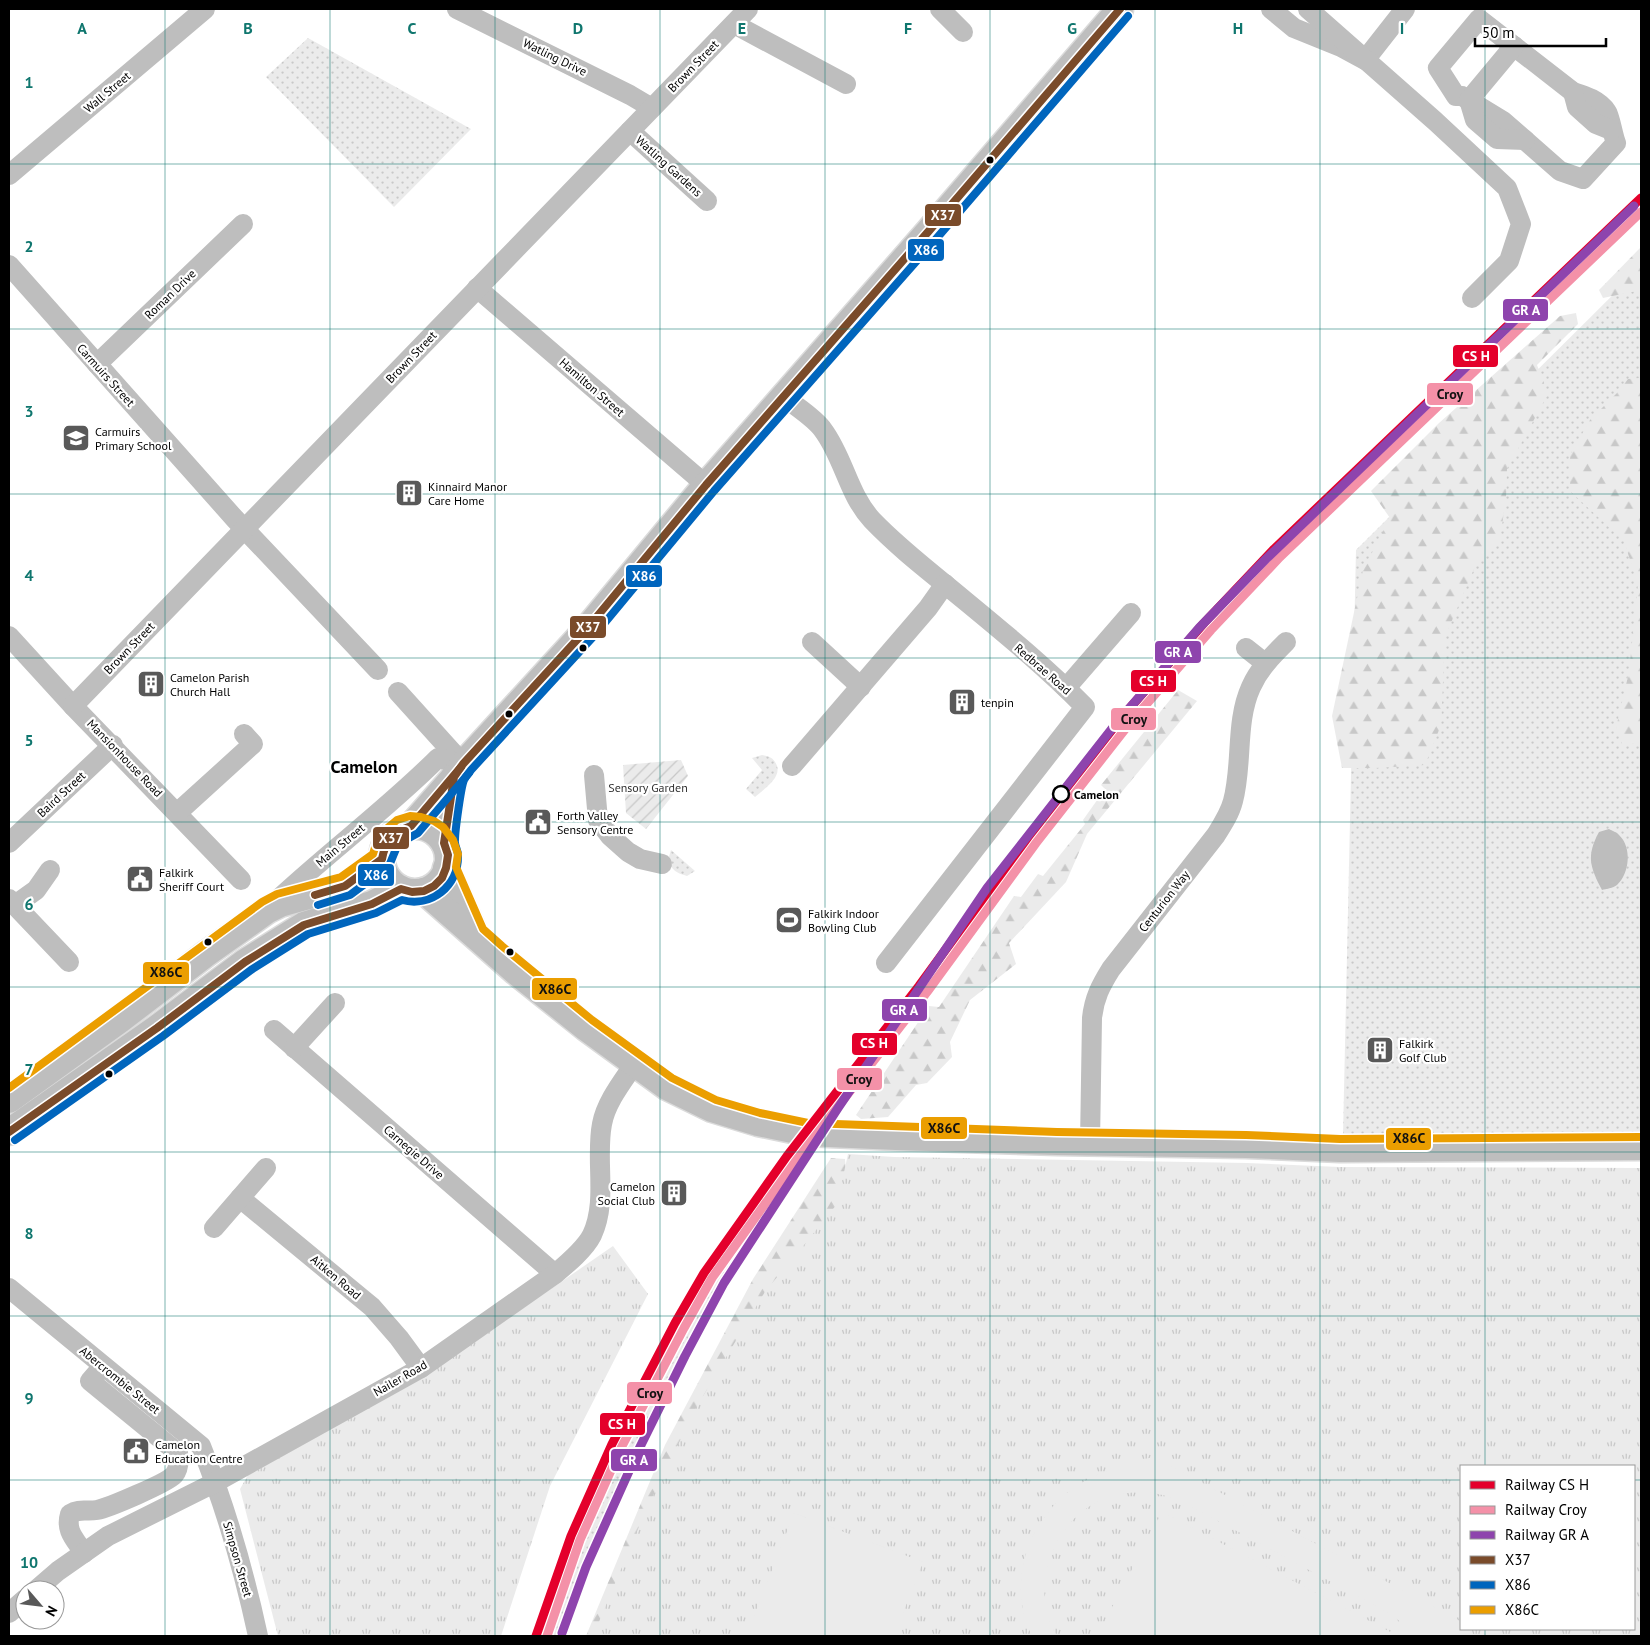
<svg xmlns="http://www.w3.org/2000/svg" width="1650" height="1645" font-family="'PT Sans',sans-serif">
	<defs>
		<pattern id="grass-dots" width="8" height="8" patternUnits="userSpaceOnUse" patternTransform="scale(1.25)"><rect width="8" height="8" fill="#ebebeb"/><path d="M2 2h.1M6 6h.1" fill="none" stroke="#c8c8c8" stroke-width="1.8" stroke-linecap="round"/></pattern>
		<pattern id="forest-firs" width="22" height="20" patternUnits="userSpaceOnUse" patternTransform="scale(1.25)"><rect width="22" height="20" fill="#ebebeb"/><path d="M5 1l3.5 6h-7zM16 11l3.5 6h-7z" fill="#c8c8c8"/></pattern>
		<pattern id="park-tufts" width="24" height="20" patternUnits="userSpaceOnUse" patternTransform="scale(1.25)"><rect width="24" height="20" fill="#ebebeb"/><path d="M3 7l-1-3M5 7V3M7 7l1-3M15 17l-1-3M17 17v-4M19 17l1-3" fill="none" stroke="#c8c8c8"/></pattern>
		<pattern id="garden-furrows" width="10" height="10" patternUnits="userSpaceOnUse" patternTransform="scale(1.25)"><rect width="10" height="10" fill="#ebebeb"/><path d="M-1 1l2-2M0 10L10 0M9 11l2-2" fill="none" stroke="#c8c8c8"/></pattern>
	</defs>
	<rect width="100%" height="100%" fill="#fff"/>
	<g fill="url(#grass-dots)">
		<polygon points="308,38 471,129 394,207 266,77"/>
		<polygon points="1641,267 1641,1135 1343,1136 1356,550"/>
		<path d="M762 755C769 756 774 758 777 766 781 778 764 789 755 797L746 789 762 770 752 758Z"/>
		<path d="M671 850 695 871 687 876C676 873 672 870 668 860Z"/>
		<path d="M768 1202 770 1216C752 1244 734 1271 717 1299 655 1407 605 1520 561 1636H546C556 1609 565 1581 576 1554 626 1431 688 1309 768 1202Z"/>
	</g>
	<g fill="url(#forest-firs)">
		<polygon points="1641,247 1641,290 1603,298 1599,290"/>
		<polygon points="1576,313 1578,324 1537,365 1548,394 1507,469 1506,498 1500,539 1476,564 1445,637 1441,725 1425,765 1375,768 1342,768 1332,716 1363,570 1390,518 1371,491 1439,423 1560,316"/>
		<polygon points="1641,378 1641,742 1623,746 1616,728 1629,672 1638,585 1624,541 1570,491 1570,455 1590,420 1618,392 1628,379"/>
		<polygon points="1178,690 1197,701 1087,834 1066,882 1009,943 1016,964 970,1000 950,1042 952,1057 927,1083 916,1085 888,1117 861,1119 856,1115 929,1006 939,1007 1014,896 1021,897 1038,874 1043,876 1085,824 1083,820 1105,789 1101,785"/>
		<polygon points="831,1158 845,1159 847,1184 860,1188 619,1636 586,1636 665,1445 753,1279"/>
	</g>
	<g fill="url(#park-tufts)" fill-rule="evenodd">
		<path d="M848 1154 894 1157 1247 1163 1340 1167 1641 1168V1636H593L646 1510 696 1408 766 1290 792 1260 837 1204ZM1461 1466H1634V1629H1461Z"/>
		<polygon points="613,1246 648,1294 550,1486 501,1636 278,1636 240,1489 248,1475 425,1376"/>
	</g>
	<polygon fill="url(#garden-furrows)" points="681,760 688,776 646,829 626,813 623,765"/>
	<g fill="#ebebeb">
		<path d="M1154 1457 1460 1621 1459 1636H1413C1406 1625 1396 1618 1385 1611L1183 1502C1155 1490 1130 1489 1102 1500 1051 1521 1028 1591 1057 1636H1032C1009 1589 1023 1535 1060 1499 1082 1477 1124 1463 1154 1457Z"/>
		<polygon points="1162,1512 1398,1636 1097,1636"/>
		<polygon points="794,1513 923,1562 894,1636 747,1636"/>
	</g>
	<path fill="#bdbdbd" d="M1609 829C1612 831 1617 832 1619 835 1632 847 1630 873 1617 885 1613 888 1606 889 1602 890 1590 867 1586 856 1599 832Z"/>
	<g fill="none" stroke-linecap="round" stroke-linejoin="round">
		<g stroke="#dbdbdb" stroke-width="29">
			<g id="major">
				<polyline points="411,826 454,777 463,764 585,631 706,485 928,232 1120,9"/>
				<circle cx="415" cy="859" r="33"/>
				<polyline points="444,843 454,777"/>
				<polyline points="446,868 473,929"/>
				<polyline points="424,891 516,972 586,1028 667,1087 712,1109 758,1123 807,1133 896,1137 1057,1142 1246,1145 1340,1149 1641,1147"/>
				<polyline points="9,1100 120,1020 206,954 268,910 280,904 345,886 382,859"/>
				<polyline points="9,1132 157,1028 245,962 304,925 372,904 401,889"/>
			</g>
		</g>
		<g stroke="#bebebe" stroke-width="20">
			<polyline points="457,9 630,95 652,108"/>
			<polyline points="940,9 963,32"/>
			<polyline points="1271,9 1294,28 1341,47 1365,60 1405,9"/>
			<polyline points="1308,9 1435,121 1507,188 1521,224 1509,261 1472,298"/>
			<path d="M1479 19 1573 92C1586 96 1599 100 1607 112 1610 116 1613 136 1616 143L1583 179 1560 171 1503 121 1462 96H1456L1438 68Z"/>
			<polyline points="734,24 846,84"/>
			<polyline points="1514,46 1469,100 1475,120 1497,139 1525,140"/>
			<polyline points="1573,92 1577,107 1596,124 1611,130"/>
			<polyline points="630,131 707,201"/>
			<polyline points="9,175 205,9"/>
			<polyline points="9,265 235,519 378,670"/>
			<polyline points="477,288 706,485"/>
			<polyline points="97,364 243,224"/>
			<path d="M783 396C795 406 815 418 823 430 844 458 848 494 872 520 895 544 920 564 946 585 993 624 1042 663 1085 707L886 963"/>
			<polyline points="9,636 73,706 241,880"/>
			<polyline points="812,642 861,687"/>
			<polyline points="1246,648 1265,663"/>
			<polyline points="1066,688 1131,613"/>
			<polyline points="398,692 463,764"/>
			<polyline points="73,706 748,9"/>
			<polyline points="792,766 928,608 945,584"/>
			<polyline points="594,775 598,820 610,836 628,852 640,859 662,864"/>
			<polyline points="177,813 253,744 244,734"/>
			<polyline points="9,843 113,745"/>
			<polyline points="9,899 69,962"/>
			<polyline points="15,905 36,890 50,870"/>
			<path d="M272 905C326 854 386 810 438 758L463 764"/>
			<polyline points="274,1030 555,1274"/>
			<polyline points="294,1048 335,1003"/>
			<path d="M1090 1143 1092 1018C1094 998 1101 985 1111 969L1216 835C1223 824 1230 813 1233 801 1243 764 1235 722 1251 687 1259 669 1272 656 1286 642"/>
			<polyline points="240,1198 372,1307 399,1338 421,1368"/>
			<polyline points="214,1228 266,1168"/>
			<path d="M9 1288 201 1446C226 1508 244 1571 258 1636"/>
			<path d="M84 1553C75 1539 65 1531 70 1514 80 1508 86 1512 97 1510 108 1508 167 1483 174 1475 179 1469 179 1460 178 1453L90 1381 103 1366"/>
			<path d="M36 1590 58 1571 108 1536 216 1482 421 1368 555 1274C567 1264 585 1249 592 1235 608 1201 595 1160 602 1124 606 1102 623 1081 635 1063"/>
			<polyline points="9,1613 25,1599"/>
		</g>
		<use href="#major" stroke="#bebebe" stroke-width="26"/>
		<g stroke="#fff" stroke-width="11">
			<g id="bus-1">
				<path d="M315 895 345 886 382 859C385 841 394 832 411 826L461 767"/>
				<polyline points="9,1132 157,1028 245,962 304,925 372,904 401,889 412,892 424,891 434,886 442,878 446,868 448,855 444,843 454,777 463,764 585,631 706,485 928,232 1120,9"/>
			</g>
		</g>
		<g stroke="#fff" stroke-width="11">
			<g id="bus-2">
				<polyline points="318,905 350,895 389,866 398,844 418,833 469,773"/>
				<path d="M15 1140 163 1036 251 970 308 934 376 913 402 900C431 908 459 886 458 855 458 850 454 845 455 840 455 831 461 787 464 780 466 776 469 773 471 770L593 637 714 491 936 239 1128 16"/>
			</g>
		</g>
		<g stroke="#fff" stroke-width="11">
			<polyline id="bus-3" points="9,1088 262,902 277,894 341,877 373,854 379,835 397,820 410,816 421,817 434,821 443,827 453,840 458,854 456,867 483,929 502,946 592,1020 672,1078 716,1100 760,1113 808,1123 1057,1132 1246,1135 1340,1139 1641,1137"/>
		</g>
		<use href="#bus-1" stroke="#7a4b2a" stroke-width="8"/>
		<use href="#bus-2" stroke="#0065bd" stroke-width="8"/>
		<use href="#bus-3" stroke="#eb9e00" stroke-width="8"/>
		<g stroke="#fff" stroke-width="12">
			<polyline id="rail-1" points="536,1636 571,1536 612,1444 675,1323 704,1273 787,1156 919,986 1028,837 1122,717 1204,623 1273,550 1641,198"/>
		</g>
		<g stroke="#fff" stroke-width="12">
			<polyline id="rail-2" points="547,1636 580,1540 621,1448 684,1328 712,1278 795,1162 927,992 1036,843 1130,723 1211,630 1280,557 1641,212"/>
		</g>
		<g stroke="#fff" stroke-width="12">
			<polyline id="rail-3" points="562,1633 586,1567 639,1449 685,1356 724,1283 838,1108 987,888 1114,726 1199,628 1266,559 1634,206"/>
		</g>
		<use href="#rail-1" stroke="#e4002b" stroke-width="9"/>
		<use href="#rail-2" stroke="#f491a8" stroke-width="9"/>
		<use href="#rail-3" stroke="#8e44ad" stroke-width="9"/>
	</g>
	<path fill="none" stroke="#0f766e" stroke-width="1" stroke-opacity="0.55" d="M165 9V1636M330 9V1636M495 9V1636M660 9V1636M825 9V1636M990 9V1636M1155 9V1636M1320 9V1636M1485 9V1466M9 164H1641M9 329H1641M9 494H1641M9 658H1641M9 822H1641M9 987H1641M9 1152H1641M9 1316H1641M9 1480H1461M1634 1480H1641M1485 1629V1636"/>
	<defs>
		<g id="school-square" transform="scale(1.4375)"><rect x="-9" y="-9" width="18" height="18" rx="4" fill="#595959" stroke="#fff"/><path d="M0-5L7-2L0 1L-7-2ZM-4 1L0 2.5L4 1V4Q0 6-4 4Z" fill="#fff"/></g>
		<g id="building-square" transform="scale(1.4375)"><rect x="-9" y="-9" width="18" height="18" rx="4" fill="#595959" stroke="#fff"/><path d="M-4-6H4V6H1V3H-1V6H-4ZM-2.5-4.3h1.7v1.8h-1.7ZM.8-4.3h1.7v1.8H.8ZM-2.5-1h1.7V.8h-1.7ZM.8-1h1.7V.8H.8Z" fill="#fff"/></g>
		<g id="civic-square" transform="scale(1.4375)"><rect x="-9" y="-9" width="18" height="18" rx="4" fill="#595959" stroke="#fff"/><path d="M-.6-6.5H3V-4.5H.6V-3L4-1V1h2V6H-6V1h2V-1L-.6-3ZM-1.2 2.5V6h2.4V2.5Z" fill="#fff"/></g>
		<g id="stadium-square" transform="scale(1.4375)"><rect x="-9" y="-9" width="18" height="18" rx="4" fill="#595959" stroke="#fff"/><path d="M0-5a6.5 5 0 1 0 0 10a6.5 5 0 1 0 0-10ZM-3.5-1.8h7v3.6h-7Z" fill="#fff"/></g>
	</defs>
	<g fill-rule="evenodd">
		<use href="#school-square" x="76" y="438"/>
		<use href="#building-square" x="409" y="493"/>
		<use href="#building-square" x="151" y="684"/>
		<use href="#building-square" x="962" y="702"/>
		<use href="#civic-square" x="538" y="822"/>
		<use href="#civic-square" x="140" y="879"/>
		<use href="#stadium-square" x="789" y="920"/>
		<use href="#building-square" x="1380" y="1050"/>
		<use href="#building-square" x="674" y="1193"/>
		<use href="#civic-square" x="136" y="1451"/>
	</g>
	<g fill="#000" stroke="#fff" stroke-width="2">
		<circle cx="990" cy="160" r="4.5"/>
		<circle cx="583" cy="648" r="4.5"/>
		<circle cx="509" cy="714" r="4.5"/>
		<circle cx="208" cy="942" r="4.5"/>
		<circle cx="510" cy="952" r="4.5"/>
		<circle cx="109" cy="1074" r="4.5"/>
	</g>
	<circle fill="#fff" stroke="#000" stroke-width="2.5" cx="1061" cy="794" r="8"/>
	<g text-anchor="middle" dominant-baseline="central" stroke-width="4.5" stroke-linejoin="round" paint-order="stroke">
		<g font-size="12" fill="#000" stroke="#fff">
			<text transform="translate(555 57) rotate(26)">Watling Drive</text>
			<text transform="translate(693 66) rotate(-46)">Brown Street</text>
			<text transform="translate(107 92) rotate(-40)">Wall Street</text>
			<text transform="translate(669 166) rotate(42)">Watling Gardens</text>
			<text transform="translate(170 294) rotate(-44)">Roman Drive</text>
			<text transform="translate(411 357) rotate(-46)">Brown Street</text>
			<text transform="translate(106 375) rotate(48)">Carmuirs Street</text>
			<text transform="translate(592 387) rotate(41)">Hamilton Street</text>
			<text transform="translate(129 648) rotate(-46)">Brown Street</text>
			<text transform="translate(1043 669) rotate(41)">Redbrae Road</text>
			<text transform="translate(125 758) rotate(46)">Mansionhouse Road</text>
			<text transform="translate(61 794) rotate(-43)">Baird Street</text>
			<text transform="translate(340 845) rotate(-40)">Main Street</text>
			<text transform="translate(1164 901) rotate(-52)">Centurion Way</text>
			<text transform="translate(414 1152) rotate(41)">Carnegie Drive</text>
			<text transform="translate(336 1277) rotate(40)">Aitken Road</text>
			<text transform="translate(400 1378) rotate(-30)">Nailer Road</text>
			<text transform="translate(120 1380) rotate(39)">Abercrombie Street</text>
			<text transform="translate(238 1559) rotate(74)">Simpson Street</text>
		</g>
		<g font-size="12" fill="#000" stroke="#fff" text-anchor="start">
			<text x="95" y="431">Carmuirs<tspan x="95" dy="14">Primary School</tspan></text>
			<text x="428" y="486">Kinnaird Manor<tspan x="428" dy="14">Care Home</tspan></text>
			<text x="170" y="677">Camelon Parish<tspan x="170" dy="14">Church Hall</tspan></text>
			<text x="981" y="702">tenpin</text>
			<text x="557" y="815">Forth Valley<tspan x="557" dy="14">Sensory Centre</tspan></text>
			<text x="159" y="872">Falkirk<tspan x="159" dy="14">Sheriff Court</tspan></text>
			<text x="808" y="913">Falkirk Indoor<tspan x="808" dy="14">Bowling Club</tspan></text>
			<text x="1399" y="1043">Falkirk<tspan x="1399" dy="14">Golf Club</tspan></text>
			<text x="655" y="1186" text-anchor="end">Camelon<tspan x="655" dy="14">Social Club</tspan></text>
			<text x="155" y="1444">Camelon<tspan x="155" dy="14">Education Centre</tspan></text>
		</g>
		<g font-size="12" fill="#313131" stroke="#fff">
			<text x="648" y="787">Sensory Garden</text>
		</g>
		<g font-size="12" font-weight="bold" fill="#000" stroke="#fff" text-anchor="start">
			<text x="1074" y="794">Camelon</text>
		</g>
		<g font-size="18" font-weight="bold" fill="#000" stroke="#fff">
			<text x="364" y="766">Camelon</text>
		</g>
	</g>
	<g font-size="16" text-anchor="middle" font-weight="bold" fill="#0f766e" stroke="#fff" stroke-width="4.5" stroke-linejoin="round" paint-order="stroke">
		<text x="82" y="34">A</text>
		<text x="248" y="34">B</text>
		<text x="412" y="34">C</text>
		<text x="578" y="34">D</text>
		<text x="742" y="34">E</text>
		<text x="908" y="34">F</text>
		<text x="1072" y="34">G</text>
		<text x="1238" y="34">H</text>
		<text x="1402" y="34">I</text>
		<text x="29" y="88">1</text>
		<text x="29" y="252">2</text>
		<text x="29" y="417">3</text>
		<text x="29" y="581">4</text>
		<text x="29" y="746">5</text>
		<text x="29" y="910">6</text>
		<text x="29" y="1075">7</text>
		<text x="29" y="1239">8</text>
		<text x="29" y="1404">9</text>
		<text x="29" y="1568">10</text>
	</g>
	<g stroke="#fff" stroke-width="2">
		<rect x="924" y="203" width="38" height="24" rx="5" fill="#7a4b2a"/>
		<rect x="907" y="238" width="38" height="24" rx="5" fill="#0065bd"/>
		<rect x="1502" y="298" width="47" height="24" rx="5" fill="#8e44ad"/>
		<rect x="1452" y="344" width="47" height="24" rx="5" fill="#e4002b"/>
		<rect x="1426" y="382" width="48" height="24" rx="5" fill="#f491a8"/>
		<rect x="625" y="564" width="38" height="24" rx="5" fill="#0065bd"/>
		<rect x="569" y="615" width="38" height="24" rx="5" fill="#7a4b2a"/>
		<rect x="1154" y="640" width="48" height="24" rx="5" fill="#8e44ad"/>
		<rect x="1130" y="669" width="47" height="24" rx="5" fill="#e4002b"/>
		<rect x="1110" y="707" width="47" height="24" rx="5" fill="#f491a8"/>
		<rect x="372" y="826" width="38" height="24" rx="5" fill="#7a4b2a"/>
		<rect x="357" y="863" width="38" height="24" rx="5" fill="#0065bd"/>
		<rect x="142" y="961" width="48" height="24" rx="5" fill="#eb9e00"/>
		<rect x="531" y="977" width="47" height="24" rx="5" fill="#eb9e00"/>
		<rect x="881" y="998" width="47" height="24" rx="5" fill="#8e44ad"/>
		<rect x="851" y="1032" width="47" height="24" rx="5" fill="#e4002b"/>
		<rect x="836" y="1067" width="47" height="24" rx="5" fill="#f491a8"/>
		<rect x="920" y="1116" width="48" height="24" rx="5" fill="#eb9e00"/>
		<rect x="1385" y="1127" width="47" height="24" rx="5" fill="#eb9e00"/>
		<rect x="626" y="1381" width="47" height="24" rx="5" fill="#f491a8"/>
		<rect x="599" y="1412" width="47" height="24" rx="5" fill="#e4002b"/>
		<rect x="610" y="1448" width="48" height="24" rx="5" fill="#8e44ad"/>
	</g>
	<g font-size="14" text-anchor="middle" font-weight="bold" fill="#fff">
		<text x="943" y="220">X37</text>
		<text x="926" y="255">X86</text>
		<text x="1526" y="315">GR A</text>
		<text x="1476" y="361">CS H</text>
		<text x="644" y="581">X86</text>
		<text x="588" y="632">X37</text>
		<text x="1178" y="657">GR A</text>
		<text x="1153" y="686">CS H</text>
		<text x="391" y="843">X37</text>
		<text x="376" y="880">X86</text>
		<text x="904" y="1015">GR A</text>
		<text x="874" y="1048">CS H</text>
		<text x="622" y="1429">CS H</text>
		<text x="634" y="1465">GR A</text>
	</g>
	<g font-size="14" text-anchor="middle" font-weight="bold" fill="#111">
		<text x="1450" y="399">Croy</text>
		<text x="1134" y="724">Croy</text>
		<text x="166" y="977">X86C</text>
		<text x="555" y="994">X86C</text>
		<text x="859" y="1084">Croy</text>
		<text x="944" y="1133">X86C</text>
		<text x="1409" y="1143">X86C</text>
		<text x="650" y="1398">Croy</text>
	</g>
	<rect width="1650" height="1645" fill="none" stroke="#000000" stroke-width="20"/>
	<rect x="1460" y="1465" width="175" height="165" fill="#ffffff" stroke="#999999"/>
	<rect x="1470" y="1481" width="25" height="8" fill="#e4002b" stroke="#999999"/>
	<text x="1505" y="1490" font-size="15" fill="#000000">Railway CS H</text>
	<rect x="1470" y="1506" width="25" height="8" fill="#f491a8" stroke="#999999"/>
	<text x="1505" y="1515" font-size="15" fill="#000000">Railway Croy</text>
	<rect x="1470" y="1531" width="25" height="8" fill="#8e44ad" stroke="#999999"/>
	<text x="1505" y="1540" font-size="15" fill="#000000">Railway GR A</text>
	<rect x="1470" y="1556" width="25" height="8" fill="#7a4b2a" stroke="#999999"/>
	<text x="1505" y="1565" font-size="15" fill="#000000">X37</text>
	<rect x="1470" y="1581" width="25" height="8" fill="#0065bd" stroke="#999999"/>
	<text x="1505" y="1590" font-size="15" fill="#000000">X86</text>
	<rect x="1470" y="1606" width="25" height="8" fill="#eb9e00" stroke="#999999"/>
	<text x="1505" y="1615" font-size="15" fill="#000000">X86C</text>
	<g transform="translate(40 1605) rotate(118)"><circle r="24" fill="#ffffff" stroke="#999999"/>
	<path d="M0-4L9 19L0 12L-9 19Z" fill="#595959"/>
	<text y="-8" font-size="14" font-weight="bold" text-anchor="middle" fill="#000000">N</text>
	</g>
	<path d="M1475 38v8h131v-8" fill="none" stroke="#000000" stroke-width="2.5"/>
	<text x="1482" y="38" font-size="15" fill="#000000" stroke="#ffffff" stroke-width="4" paint-order="stroke">50 m</text>
</svg>
